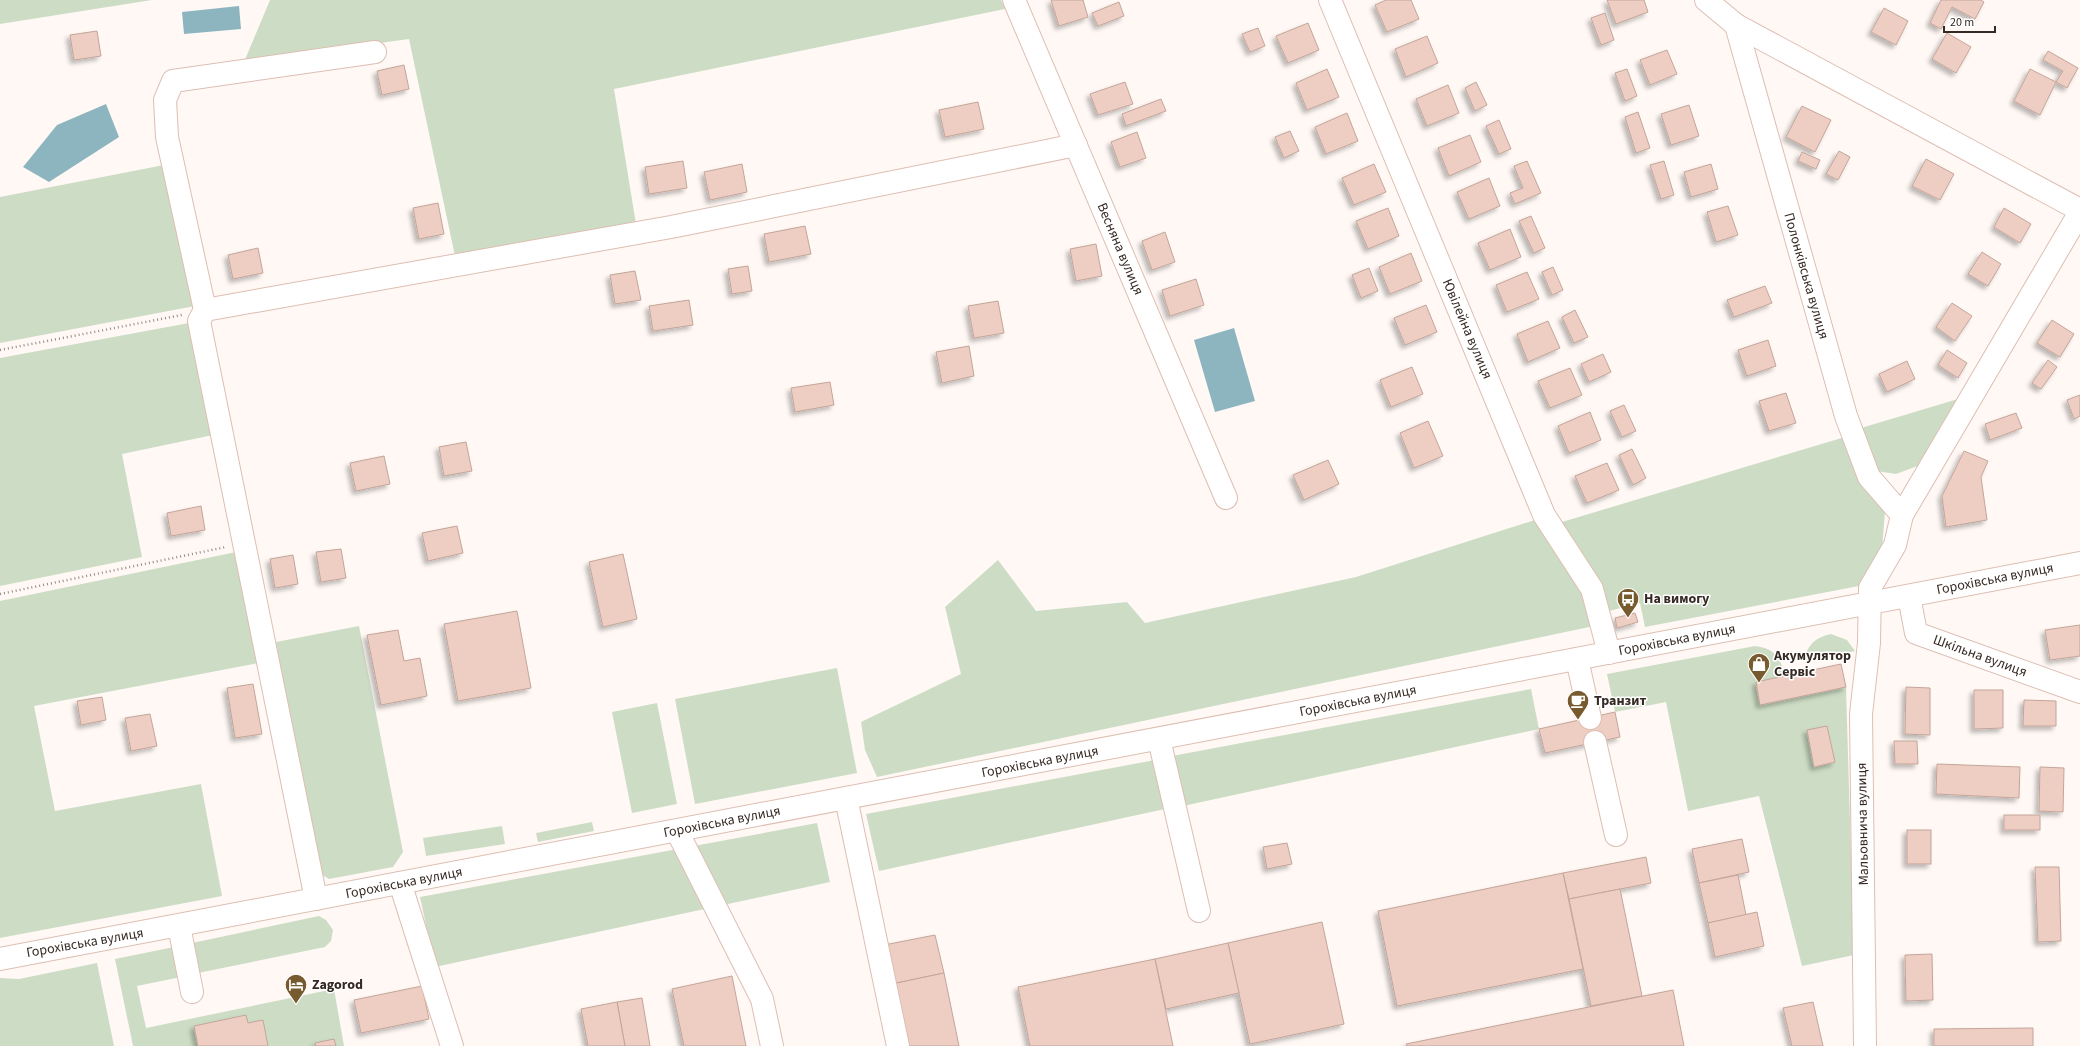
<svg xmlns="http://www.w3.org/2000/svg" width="2080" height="1046" font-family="'Source Sans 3',sans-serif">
	<defs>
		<filter id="shadow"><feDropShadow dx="-3.5" dy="3.5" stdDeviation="2" flood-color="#0004"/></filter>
	</defs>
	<rect width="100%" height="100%" fill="#fff8f5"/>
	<g fill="#cdddc5">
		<polygon points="0,0 152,0 0,24"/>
		<polygon points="270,0 1001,0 1005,9 614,89 636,224 455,256 409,39 244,62"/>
		<polygon points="164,165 195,306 0,343 0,197"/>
		<polygon points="189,323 213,435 122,454 142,557 0,586 0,358"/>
		<polygon points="1958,399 1923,464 1896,474 1876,471 1861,428"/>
		<polygon points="1845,437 1885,511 1882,550 1859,586 1645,627 1640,603 1609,611 1603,585 1562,522"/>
		<polygon points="1535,520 1585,593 1594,626 877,777 865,750 861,722 961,674 945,607 998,560 1036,611 1127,602 1145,623 1356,577"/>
		<polygon points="236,552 258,663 34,706 55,811 201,784 222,896 0,938 0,601"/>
		<polygon points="359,626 403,852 393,867 329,879 319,873 276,642"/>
		<path d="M1831 634 1847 640 1855 651 1804 662C1806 646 1815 637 1831 634Z"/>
		<path d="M1755 646C1774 648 1781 658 1785 676L1756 682 1760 705 1846 687 1854 955 1802 966 1759 796 1688 811 1666 702 1615 712 1607 674Z"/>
		<polygon points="837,668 857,773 695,804 675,699"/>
		<polygon points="1531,689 1539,729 1183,806 1172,756"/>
		<polygon points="657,703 677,804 632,813 612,712"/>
		<polygon points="1155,760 1165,809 879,871 866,814"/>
		<polygon points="592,822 594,831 538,842 536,833"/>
		<polygon points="817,823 830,882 435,967 420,897"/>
		<polygon points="502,826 505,844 426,856 423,838"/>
		<polygon points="319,916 326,920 333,930 331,941 325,947 198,973 192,943"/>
		<polygon points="174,947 181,977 137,986 146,1028 334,989 344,1046 133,1046 115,959"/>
		<polygon points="97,963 114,1046 0,1046 0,978 19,979"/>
	</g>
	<g fill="#8db5c0">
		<polygon points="239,6 241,29 184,34 182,12"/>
		<polygon points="106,104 119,137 49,182 23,167 57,125"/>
		<polygon points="1234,328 1255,401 1215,412 1194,340"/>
	</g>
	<g fill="#eecec2" stroke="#c3a599" filter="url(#shadow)">
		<polygon points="1051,0 1083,0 1088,17 1059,26"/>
		<polygon points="1386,0 1411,0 1419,19 1387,32 1375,5"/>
		<polygon points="1607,0 1644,0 1648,12 1616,24"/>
		<polygon points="1941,0 1981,0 1984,2 1975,19 1952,7 1941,29 1930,23"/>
		<polygon points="1119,2 1124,16 1098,26 1092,13"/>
		<polygon points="1884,8 1908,21 1896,45 1871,32"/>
		<polygon points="1605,13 1614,40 1601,45 1591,18"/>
		<polygon points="1308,23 1319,50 1288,63 1276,36"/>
		<polygon points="1258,28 1265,46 1250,52 1242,34"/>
		<polygon points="97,31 101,56 74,60 70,35"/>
		<polygon points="1947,33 1971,47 1956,73 1932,59"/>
		<polygon points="1427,36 1438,63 1406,77 1395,49"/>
		<polygon points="1667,50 1677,74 1650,85 1640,60"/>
		<polygon points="2048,51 2078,68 2067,88 2056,82 2063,71 2043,60"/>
		<polygon points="404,65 409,89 382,95 377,71"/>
		<polygon points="1327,69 1339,97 1307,110 1296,83"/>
		<polygon points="1627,69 1637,96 1625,101 1615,73"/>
		<polygon points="2030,69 2056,82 2040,115 2014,101"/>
		<polygon points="1125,82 1133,104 1098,115 1090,94"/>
		<polygon points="1476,82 1487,105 1475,111 1465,88"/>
		<polygon points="1448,85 1459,113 1427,126 1416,99"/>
		<polygon points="1161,99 1166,111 1126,126 1122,114"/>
		<polygon points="978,102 984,129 945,137 939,110"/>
		<polygon points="1689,105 1699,136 1671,145 1661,114"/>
		<polygon points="1802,106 1831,120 1815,152 1786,137"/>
		<polygon points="1638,112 1650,148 1636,153 1625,117"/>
		<polygon points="1347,113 1358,141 1326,154 1315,127"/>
		<polygon points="1499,120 1511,149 1499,154 1486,126"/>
		<polygon points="1290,131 1299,151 1284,158 1275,137"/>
		<polygon points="1137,132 1146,158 1120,167 1111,142"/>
		<polygon points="1470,135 1481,162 1449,176 1438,148"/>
		<polygon points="1839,151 1850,157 1838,180 1826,174"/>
		<polygon points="1802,152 1820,160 1816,169 1798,161"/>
		<polygon points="1926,159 1954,174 1940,200 1912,186"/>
		<polygon points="683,161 687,188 649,194 645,167"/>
		<polygon points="1527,161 1541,193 1515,204 1510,193 1523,188 1514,166"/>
		<polygon points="1664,161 1674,195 1661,199 1650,165"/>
		<polygon points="742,164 747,192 710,200 704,172"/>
		<polygon points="1374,164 1386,192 1354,205 1342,178"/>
		<polygon points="1711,164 1718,189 1691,197 1684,172"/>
		<polygon points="1489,178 1500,206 1469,219 1457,192"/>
		<polygon points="438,203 444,234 419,239 413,208"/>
		<polygon points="1728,206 1738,235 1716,242 1707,212"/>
		<polygon points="1388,208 1399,236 1368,249 1356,221"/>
		<polygon points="2004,208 2031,224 2020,243 1994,227"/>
		<polygon points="1531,216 1545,248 1534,253 1519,221"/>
		<polygon points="805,226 811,254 769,262 764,234"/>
		<polygon points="1510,229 1521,257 1490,270 1478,243"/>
		<polygon points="1165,232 1175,262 1152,270 1142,241"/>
		<polygon points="1096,244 1102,276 1076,281 1070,249"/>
		<polygon points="258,248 263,273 233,279 228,255"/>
		<polygon points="1982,252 2001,264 1988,286 1968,274"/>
		<polygon points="1411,253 1422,281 1390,294 1379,267"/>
		<polygon points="748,266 752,291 732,294 728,269"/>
		<polygon points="1553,267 1563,290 1552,295 1542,272"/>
		<polygon points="1369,268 1378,291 1361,298 1352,275"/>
		<polygon points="635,271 641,300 615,304 610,275"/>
		<polygon points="1527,272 1539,299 1507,312 1496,285"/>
		<polygon points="1196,279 1204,305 1170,316 1162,290"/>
		<polygon points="1765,286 1772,303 1734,317 1727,300"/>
		<polygon points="689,300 693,325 653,331 649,306"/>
		<polygon points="998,301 1004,333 974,338 968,306"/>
		<polygon points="1952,303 1972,316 1955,341 1936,327"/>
		<polygon points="1426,305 1437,332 1405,345 1394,318"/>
		<polygon points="1575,310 1588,337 1574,343 1562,317"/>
		<polygon points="2052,320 2074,334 2060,357 2037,343"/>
		<polygon points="1548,321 1560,348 1528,362 1517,334"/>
		<polygon points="1768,340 1776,366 1747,376 1738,350"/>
		<polygon points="969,346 974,376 942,383 936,352"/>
		<polygon points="1947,350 1967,363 1958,378 1938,365"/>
		<polygon points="1603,354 1611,372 1589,382 1581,364"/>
		<polygon points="2048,360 2057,367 2041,389 2032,383"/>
		<polygon points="1907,361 1915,379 1887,392 1879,374"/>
		<polygon points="1412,367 1423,394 1391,407 1380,380"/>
		<polygon points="1570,368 1582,395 1550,408 1538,381"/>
		<polygon points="830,382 834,405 795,412 791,388"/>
		<polygon points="1786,393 1796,423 1769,431 1759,401"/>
		<polygon points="2080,395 2080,416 2074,419 2067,400"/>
		<polygon points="1624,405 1636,431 1622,437 1610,411"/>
		<polygon points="1590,412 1601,440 1569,453 1558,426"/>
		<polygon points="2016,413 2022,428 1990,440 1985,424"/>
		<polygon points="1428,421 1443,456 1414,468 1400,433"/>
		<polygon points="466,442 472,471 444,476 439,447"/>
		<polygon points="1632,449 1646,478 1633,485 1619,455"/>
		<polygon points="1964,451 1988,461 1981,477 1987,520 1946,527 1942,496"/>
		<polygon points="384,456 390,484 356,491 350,463"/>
		<polygon points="1328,460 1339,484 1304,500 1293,475"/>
		<polygon points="1607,463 1619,490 1587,503 1575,476"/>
		<polygon points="201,506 205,530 171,536 167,513"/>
		<polygon points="457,526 463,553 428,561 422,533"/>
		<polygon points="341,549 346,578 321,582 316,552"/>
		<polygon points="623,554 637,619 603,627 589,562"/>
		<polygon points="293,555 298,584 275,588 270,559"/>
		<polygon points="517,611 531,688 458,701 444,624"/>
		<polygon points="1635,613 1638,622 1617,628 1615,618"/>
		<polygon points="2080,625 2080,656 2050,660 2045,630"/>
		<polygon points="398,630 404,661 420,658 427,696 381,705 367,635"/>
		<polygon points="1841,664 1846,687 1760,705 1756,682"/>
		<polygon points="253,684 262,734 235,738 227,688"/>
		<polygon points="1906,687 1930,688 1930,735 1905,734"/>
		<polygon points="1974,690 2003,690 2003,728 1974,729"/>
		<polygon points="102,697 106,720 81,725 77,701"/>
		<polygon points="2024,700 2056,701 2056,726 2023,726"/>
		<polygon points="1615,712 1620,737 1545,753 1539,729"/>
		<polygon points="150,714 157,746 131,751 125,718"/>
		<polygon points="1827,726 1835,762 1814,767 1807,730"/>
		<polygon points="1894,741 1917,741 1918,764 1895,764"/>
		<polygon points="1937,764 2020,767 2019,798 1936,794"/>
		<polygon points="2040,767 2064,768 2063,812 2039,811"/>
		<rect x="2004" y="815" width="36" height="15"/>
		<rect x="1907" y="830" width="24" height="34"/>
		<polygon points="1742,839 1749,872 1699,883 1692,849"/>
		<polygon points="1287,843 1292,864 1267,869 1263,847"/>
		<polygon points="1646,857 1651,883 1569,899 1563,873"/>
		<polygon points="2035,867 2059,867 2061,941 2038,942"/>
		<polygon points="1563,873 1583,969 1397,1006 1378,911"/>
		<polygon points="1738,875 1746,915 1708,923 1699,883"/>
		<polygon points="1620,889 1642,996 1591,1006 1569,899"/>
		<polygon points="1757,912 1764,946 1715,957 1708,923"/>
		<polygon points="1322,922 1344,1024 1250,1044 1228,943"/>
		<polygon points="935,935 944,973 892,984 884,945"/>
		<polygon points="1228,943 1239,993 1166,1009 1155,959"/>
		<polygon points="1932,954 1933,1000 1906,1001 1905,955"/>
		<polygon points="1155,959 1173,1046 1030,1046 1018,987"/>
		<polygon points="944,973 959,1046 905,1046 892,984"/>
		<polygon points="732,976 746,1046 684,1046 672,989"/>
		<polygon points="422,986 429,1019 361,1033 354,1000"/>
		<polygon points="1673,990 1684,1046 1407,1046 1406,1044"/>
		<polygon points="642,998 650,1046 625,1046 617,1002"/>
		<polygon points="617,1002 625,1046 588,1046 581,1009"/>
		<polygon points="1813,1002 1823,1046 1792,1046 1783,1008"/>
		<polygon points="246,1015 248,1023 263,1020 268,1046 198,1046 194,1026"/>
		<polygon points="2033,1028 2033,1046 1934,1046 1934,1029"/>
		<polygon points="334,1039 336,1046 316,1046 315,1043"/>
	</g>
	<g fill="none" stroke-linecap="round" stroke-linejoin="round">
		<g stroke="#ddbeb2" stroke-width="24">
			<g id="minor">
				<polyline points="1014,0 1226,498"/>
				<polyline points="1330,0 1544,515 1592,589 1609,653"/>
				<polyline points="1706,0 1736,25 2080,210"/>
				<polyline points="1736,25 1846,416 1869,477 1902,515"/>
				<polyline points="205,310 167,137 165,100 173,81 375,52"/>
				<polyline points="1909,596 1916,633 2080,692"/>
				<polyline points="1577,659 1590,718"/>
				<polyline points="1159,739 1199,911"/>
				<polyline points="1595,742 1616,835"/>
				<polyline points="846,798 898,1046"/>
				<polyline points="677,831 762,999 772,1046"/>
				<polyline points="400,883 452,1046"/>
				<polyline points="316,899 199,321 205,310 671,227 1076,145"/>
				<polyline points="179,926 192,992"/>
				<polyline points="1865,1046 1861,714 1869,643 1870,588 1895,545 1902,515 2080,212"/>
			</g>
		</g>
		<g stroke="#ddbeb2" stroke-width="24">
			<polyline id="major" points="0,959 2080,563"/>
		</g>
		<g stroke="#958b87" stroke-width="2.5" stroke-dasharray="1 3" stroke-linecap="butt">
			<polyline points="0,350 182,315"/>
			<polyline points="0,594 226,547"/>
		</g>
		<use href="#minor" stroke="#fff" stroke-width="22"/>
		<use href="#major" stroke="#fff" stroke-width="22"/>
	</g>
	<defs>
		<g id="bus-pin" transform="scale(1.15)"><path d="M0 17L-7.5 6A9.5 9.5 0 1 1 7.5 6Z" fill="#785a2f" stroke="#fff"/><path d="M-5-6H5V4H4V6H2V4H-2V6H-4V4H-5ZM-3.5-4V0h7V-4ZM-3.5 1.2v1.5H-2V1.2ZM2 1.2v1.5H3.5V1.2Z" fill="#fff"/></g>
		<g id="shop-pin" transform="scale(1.15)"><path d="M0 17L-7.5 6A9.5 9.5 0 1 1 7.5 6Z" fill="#785a2f" stroke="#fff"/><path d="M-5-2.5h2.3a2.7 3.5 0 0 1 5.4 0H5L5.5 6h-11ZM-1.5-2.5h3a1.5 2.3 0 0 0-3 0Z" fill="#fff"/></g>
		<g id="cafe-pin" transform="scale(1.15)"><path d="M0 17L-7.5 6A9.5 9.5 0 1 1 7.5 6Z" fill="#785a2f" stroke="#fff"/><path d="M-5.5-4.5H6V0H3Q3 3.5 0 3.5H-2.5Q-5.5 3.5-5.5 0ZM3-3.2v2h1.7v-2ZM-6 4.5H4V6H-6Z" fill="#fff"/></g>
		<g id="hotel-pin" transform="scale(1.15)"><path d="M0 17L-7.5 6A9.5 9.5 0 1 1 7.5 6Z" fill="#785a2f" stroke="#fff"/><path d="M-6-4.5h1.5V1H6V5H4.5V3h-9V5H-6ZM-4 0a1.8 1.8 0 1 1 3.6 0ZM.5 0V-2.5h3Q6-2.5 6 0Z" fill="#fff"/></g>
	</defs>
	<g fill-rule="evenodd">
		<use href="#bus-pin" x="1628" y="599"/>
		<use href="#shop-pin" x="1759" y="664"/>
		<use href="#cafe-pin" x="1578" y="701"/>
		<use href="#hotel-pin" x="296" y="985"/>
	</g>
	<g text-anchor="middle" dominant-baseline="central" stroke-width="3" stroke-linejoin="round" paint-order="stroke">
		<g font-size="14" fill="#352924" stroke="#fff">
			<text transform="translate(1120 249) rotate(67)">Весняна вулиця</text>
			<text transform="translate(1806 276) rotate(74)">Полонківська вулиця</text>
			<text transform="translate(1467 329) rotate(67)">Ювілейна вулиця</text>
			<text transform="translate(1995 579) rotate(-11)">Горохівська вулиця</text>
			<text transform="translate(1677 640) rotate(-11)">Горохівська вулиця</text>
			<text transform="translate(1980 656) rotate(20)">Шкільна вулиця</text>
			<text transform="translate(1358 701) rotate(-11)">Горохівська вулиця</text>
			<text transform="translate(1040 762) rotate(-11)">Горохівська вулиця</text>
			<text transform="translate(722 822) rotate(-11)">Горохівська вулиця</text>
			<text transform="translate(1863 824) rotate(-91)">Мальовнича вулиця</text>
			<text transform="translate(404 883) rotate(-11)">Горохівська вулиця</text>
			<text transform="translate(85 943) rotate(-10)">Горохівська вулиця</text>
		</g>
		<g font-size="14" font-weight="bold" fill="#352924" stroke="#fff" text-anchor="start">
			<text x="1644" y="599">На вимогу</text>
			<text x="1774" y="656">Акумулятор<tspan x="1774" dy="16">Сервіс</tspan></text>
			<text x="1594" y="701">Транзит</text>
			<text x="312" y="985">Zagorod</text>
		</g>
	</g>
	<path d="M1944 26v6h51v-6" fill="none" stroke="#352924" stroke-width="2"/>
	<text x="1950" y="26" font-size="12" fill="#352924" stroke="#ffffff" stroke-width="3" paint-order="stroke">20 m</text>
</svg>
